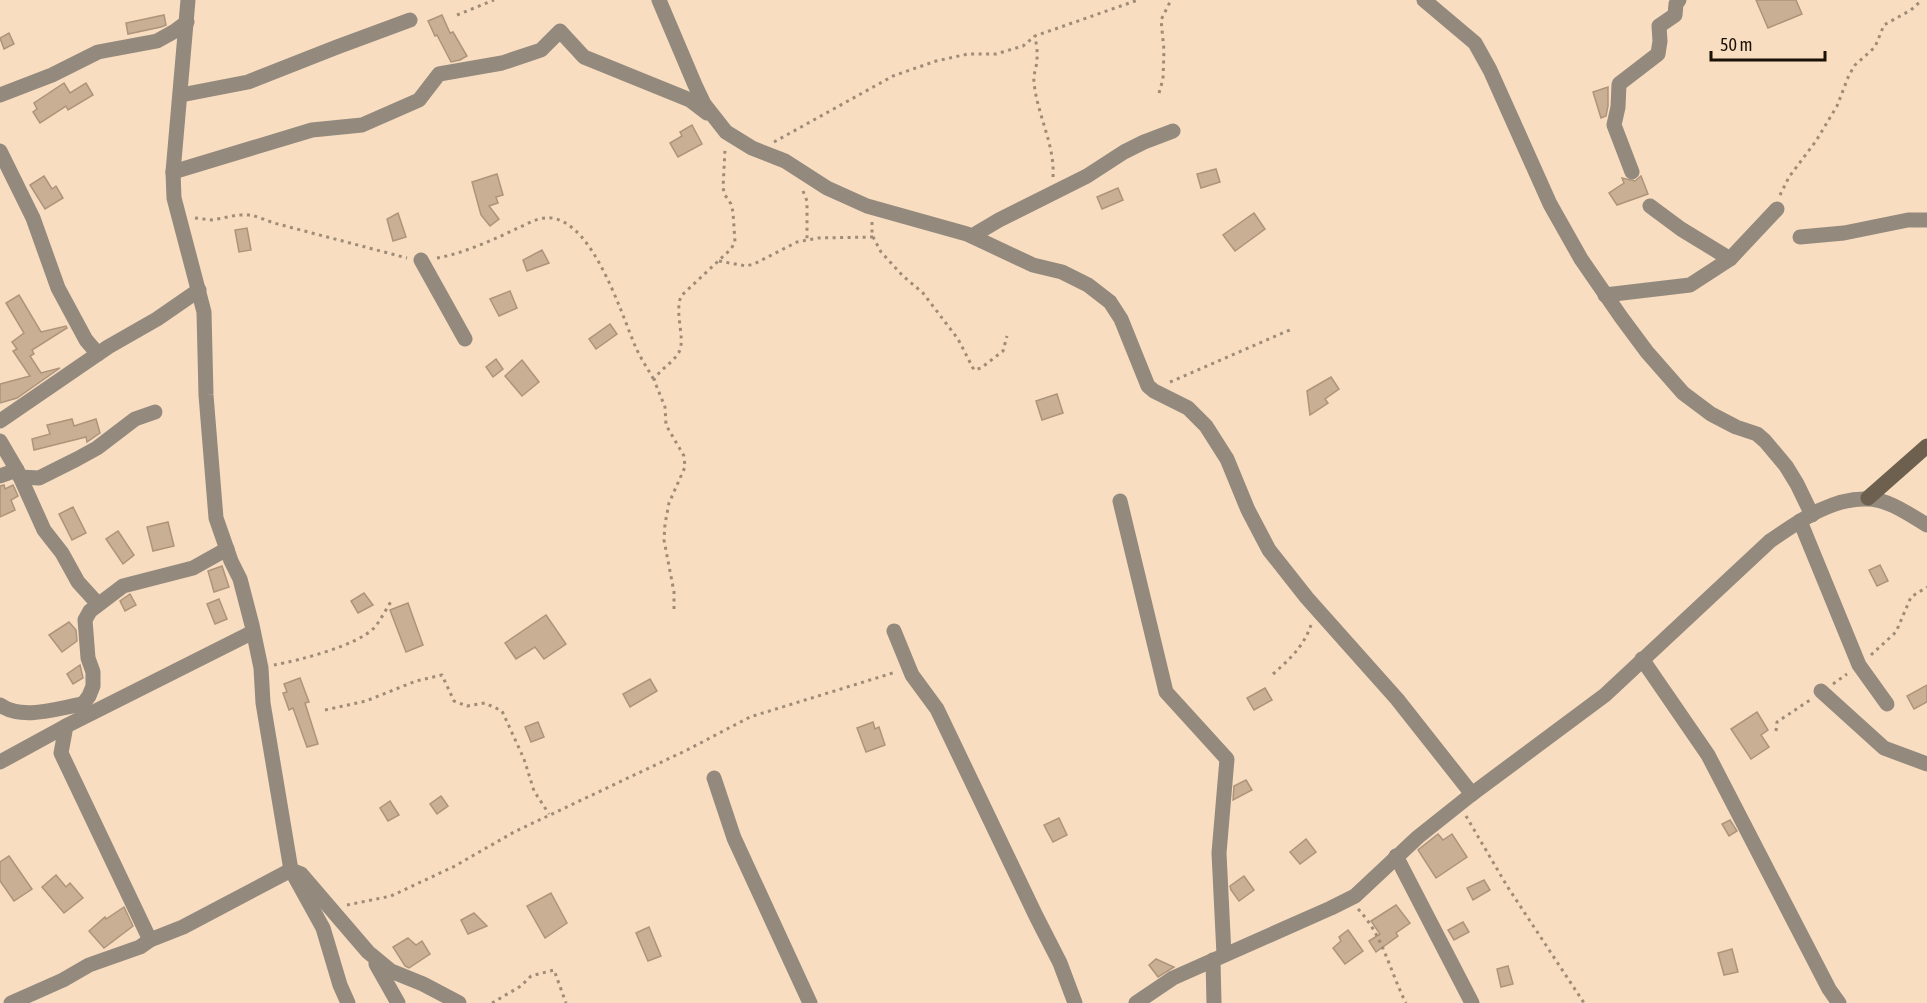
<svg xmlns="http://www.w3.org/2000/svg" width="1927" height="1003" font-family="'Asap Condensed',sans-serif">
	<rect width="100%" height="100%" fill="#f8ddc1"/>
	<g fill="#c9af94" stroke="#ae947a" stroke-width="1.5">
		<polygon points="1756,0 1796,0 1802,14 1768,28"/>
		<polygon points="164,15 166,25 161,27 128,34 126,23"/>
		<polygon points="442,15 450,33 453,32 467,56 460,60 451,62 437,35 435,36 428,21"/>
		<polygon points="9,33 14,44 4,49 0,38"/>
		<polygon points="64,83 70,93 86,83 93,95 68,110 66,106 40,123 33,112 37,109 34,103"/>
		<polygon points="1608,87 1608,106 1606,116 1601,118 1593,92"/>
		<polygon points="692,125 702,144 678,157 670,143 682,136 680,132"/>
		<polygon points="1216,169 1220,182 1201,188 1197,174"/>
		<polygon points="497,174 503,195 496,197 498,203 489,206 499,219 490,226 481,215 472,182"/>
		<polygon points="44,176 52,189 56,186 63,198 45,209 30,185"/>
		<polygon points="1641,176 1648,194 1617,205 1609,193 1624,183 1622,178 1635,181"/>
		<polygon points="1118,188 1123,200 1102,209 1097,197"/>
		<polygon points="398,213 406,237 393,241 387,219"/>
		<polygon points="1254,213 1265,229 1235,251 1223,235"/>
		<polygon points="247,228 251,250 239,252 235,230"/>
		<polygon points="542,250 549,263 527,271 523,260"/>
		<polygon points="510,291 517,308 499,316 490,299"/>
		<polygon points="19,295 41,332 66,326 67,328 32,350 34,354 30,356 41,373 60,368 17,398 0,403 0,384 30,376 13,351 17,349 12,342 24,333 6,303"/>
		<polygon points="610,324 617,334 596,349 589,339"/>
		<polygon points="496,359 503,369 493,377 486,367"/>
		<polygon points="522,360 539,382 522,396 505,376"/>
		<polygon points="1331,377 1339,389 1325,399 1328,403 1310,415 1307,391"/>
		<polygon points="1057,394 1063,413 1042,420 1036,401"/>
		<polygon points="72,419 74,426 96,419 100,433 87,442 86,437 34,450 32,439 50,434 47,425"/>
		<polygon points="4,485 5,489 13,485 18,496 11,500 15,510 0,517 0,486"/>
		<polygon points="73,507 86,533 72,540 59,514"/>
		<polygon points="168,522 174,546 153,551 147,527"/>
		<polygon points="118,531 134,555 123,564 106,539"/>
		<polygon points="1880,565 1888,581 1877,586 1869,570"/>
		<polygon points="222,566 229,587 214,592 208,571"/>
		<polygon points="364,593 373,605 358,613 351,601"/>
		<polygon points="130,594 136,605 125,611 120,601"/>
		<polygon points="219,599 227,619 215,624 207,604"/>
		<polygon points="408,603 423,645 406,652 390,610"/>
		<polygon points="546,615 566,644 544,659 535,647 516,659 505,643"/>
		<polygon points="69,622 76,630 77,641 62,652 49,635"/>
		<polygon points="80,665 83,678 73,684 67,674"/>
		<polygon points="300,678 309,702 305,703 318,744 307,747 293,708 289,710 283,693 287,692 284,684"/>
		<polygon points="650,679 657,691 630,707 623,694"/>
		<polygon points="1927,685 1927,702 1914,709 1907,696"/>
		<polygon points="1265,688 1272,700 1254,710 1247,698"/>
		<polygon points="1757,712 1768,730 1761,735 1769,747 1751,759 1731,729"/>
		<polygon points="538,722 544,737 531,742 525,727"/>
		<polygon points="873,722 875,729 879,727 885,745 866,752 857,728"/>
		<polygon points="1246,780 1252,790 1233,800 1234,786"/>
		<polygon points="441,796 448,806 437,814 430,804"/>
		<polygon points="390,801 399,815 388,821 380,808"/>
		<polygon points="1059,818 1067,835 1053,842 1044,825"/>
		<polygon points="1730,820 1737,831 1729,836 1722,824"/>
		<polygon points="1438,834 1443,840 1452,834 1467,857 1436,878 1418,850"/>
		<polygon points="1306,839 1316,852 1300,864 1290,852"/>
		<polygon points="9,856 32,889 14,901 0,881 0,862"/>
		<polygon points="56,875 66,887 70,883 83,898 64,913 42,887"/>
		<polygon points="1244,876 1254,890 1239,901 1231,890 1230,886"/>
		<polygon points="1484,880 1490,890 1473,900 1467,888"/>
		<polygon points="551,893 567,923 545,938 527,906"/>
		<polygon points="1396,905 1410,923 1396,933 1398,936 1376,952 1369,941 1380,934 1371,921"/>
		<polygon points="124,907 133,926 104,948 89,931 105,917 106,919"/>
		<polygon points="474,913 487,926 468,934 461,920"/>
		<polygon points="1463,922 1469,932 1454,940 1448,930"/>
		<polygon points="649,927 661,956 648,961 636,933"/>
		<polygon points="1348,930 1363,951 1345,964 1333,948 1341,941 1339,937"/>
		<polygon points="408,938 416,945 422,941 430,954 409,968 405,966 393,947"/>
		<polygon points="1732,949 1738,972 1724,975 1718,953"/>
		<polygon points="1156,959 1174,967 1158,977 1149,965"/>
		<polygon points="1508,966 1513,984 1501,987 1497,969"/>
	</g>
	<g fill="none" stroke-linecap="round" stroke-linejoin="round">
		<g stroke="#9f8c77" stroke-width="3" stroke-dasharray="3 4.5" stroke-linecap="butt">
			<polyline points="457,15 494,0"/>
			<polyline points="1159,93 1163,79 1164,50 1161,20 1171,0"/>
			<polyline points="774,142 893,76 936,61 968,54 996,54 1023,46 1035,36"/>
			<path d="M1053 177C1055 144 1037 115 1034 82 1033 74 1037 67 1037 59 1038 52 1036 43 1035 36L1138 0"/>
			<polyline points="803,191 807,201 807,240"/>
			<polyline points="1780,195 1789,177 1816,141 1837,106 1849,75 1855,65 1875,47 1884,25 1911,10 1922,0"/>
			<polyline points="195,218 212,220 238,215 252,215 274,223 407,258"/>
			<polyline points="872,222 872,235 881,252 903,276 923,293 958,339 974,370 981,368 1003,351 1007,336"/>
			<path d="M437 258C462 254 495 239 518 228 525 225 532 221 539 219 589 205 621 314 636 348 641 359 648 369 654 380"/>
			<polyline points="719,261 746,266 754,264 797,242 818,238 874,237"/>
			<polyline points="1170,382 1292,329"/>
			<path d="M674 609V592L664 540 665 524 669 503 685 467 684 456 666 425 665 407 654 380C660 369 673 363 679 352 686 338 674 315 681 296L731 249 735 242 733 212 731 204 725 195 723 188 725 150"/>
			<polyline points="1871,655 1896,632 1911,597 1927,587"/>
			<path d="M274 665C300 660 356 646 374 628 381 620 386 609 392 600"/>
			<path d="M1273 674C1289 660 1304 646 1311 625"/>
			<polyline points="1833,684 1847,674"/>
			<polyline points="325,710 366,701 416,681 442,675 454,701 467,706 485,703 502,711 524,759 534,791 549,814"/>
			<polyline points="1776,731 1777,722 1810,700"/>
			<polyline points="1466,816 1507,886 1584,1003"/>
			<polyline points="347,905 391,896 455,866 514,832 687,750 750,717 896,672"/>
			<path d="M1358 909C1383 935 1390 972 1406 1003"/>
			<polyline points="492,1003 521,986 531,976 554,970 566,1003"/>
		</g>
		<g stroke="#93897d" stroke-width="15">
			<polyline points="188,0 173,172 174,198 204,312 206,395 216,518 231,561 240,579 252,625 261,668 263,703 291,870 323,928 340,985 348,1003"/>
			<polyline points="659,0 695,85 704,104 726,132 752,148 785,161 827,188 867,206 967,234 1033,265 1062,272 1088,285 1110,302 1121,319 1148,386 1154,391 1188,408 1206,426 1227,459 1248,510 1269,550 1307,598 1397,699 1472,794"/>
			<polyline points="1424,0 1475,43 1490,70 1550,204 1581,259 1621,317 1647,352 1683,393 1711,414 1736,427 1757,434 1765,441 1786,466 1797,484 1812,515"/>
			<polyline points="0,95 52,75 98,52 157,41 175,31 187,22"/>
			<polyline points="181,95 248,82 337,47 410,20"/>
			<polyline points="0,151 33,218 58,288 86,340 98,354"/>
			<polyline points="173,172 312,130 362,125 419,100 439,74 502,63 541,50 560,31 584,57 690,100 707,113"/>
			<polyline points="1632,172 1614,125 1618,107 1619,84 1658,54 1660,41 1659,26 1675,15 1676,4 1679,0"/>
			<polyline points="1650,206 1681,229 1730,259"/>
			<polyline points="972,236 999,220 1087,176 1124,152 1144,142 1173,131"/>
			<polyline points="1800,237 1844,233 1908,220 1927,220"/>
			<polyline points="421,260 465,339"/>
			<polyline points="1605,295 1690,285 1730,259 1777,209"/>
			<polyline points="0,421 108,347 157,319 199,290"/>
			<polyline points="0,441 17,470 44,530 62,553 78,582 98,604"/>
			<polyline points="0,476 17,470"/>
			<polyline points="20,477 39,478 77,459 97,448 135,419 155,412"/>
			<polyline points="1120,501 1166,692 1227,759 1219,853 1224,955"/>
			<polyline points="1800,521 1859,665 1887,704"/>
			<polyline points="894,631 912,675 937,709 1036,916 1060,963 1075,1003"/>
			<polyline points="1642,659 1708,755 1829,989 1839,1003"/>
			<polyline points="1821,691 1884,748 1927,764"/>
			<path d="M0 705C23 721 58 708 83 704L89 696 93 686V672L88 658 85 620 90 611 123 586 193 568 227 549"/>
			<polyline points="0,762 66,726"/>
			<polyline points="714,778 734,838 810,1003"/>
			<polyline points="1396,856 1472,1003"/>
			<polyline points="150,940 61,753 66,726 253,632"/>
			<polyline points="1213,960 1214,1003"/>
			<polyline points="376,964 398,1003"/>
			<polyline points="11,1003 63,980 89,965 140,947 150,940 183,927 291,870 301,874 368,952 391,971 423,984 459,1003"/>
			<path d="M1136 1003 1173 978 1331 908 1355 896 1418 837 1472 794 1605 695 1770 541C1798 522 1832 497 1868 499 1888 499 1910 515 1927 525"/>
		</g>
		<polyline stroke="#6e604e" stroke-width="15" points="1868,498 1927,446"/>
	</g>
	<path d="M1711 51v9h114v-9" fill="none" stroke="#191007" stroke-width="3"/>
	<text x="1720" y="51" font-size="18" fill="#191007" stroke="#f8ddc1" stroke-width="4.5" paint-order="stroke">50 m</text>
</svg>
